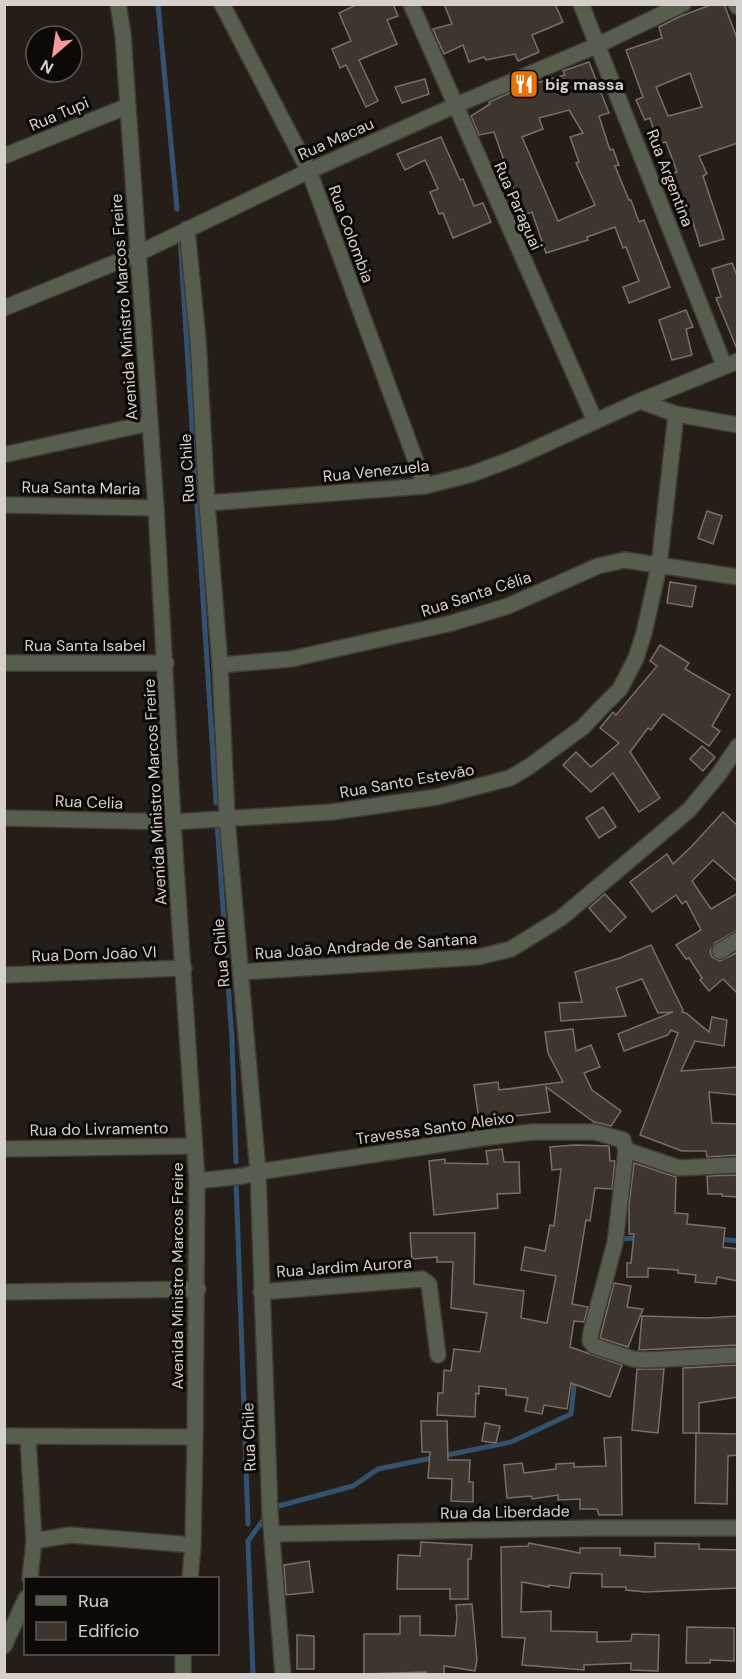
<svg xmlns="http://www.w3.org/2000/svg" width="742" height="1679" font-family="'DM Sans',sans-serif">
	<rect width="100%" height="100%" fill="#251e18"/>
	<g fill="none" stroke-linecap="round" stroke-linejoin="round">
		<g stroke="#32526f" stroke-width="5">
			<polyline points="158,4 177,209"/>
			<polyline points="180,238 216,803"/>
			<polyline points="217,822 232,1040 236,1162"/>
			<polyline points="236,1179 248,1524"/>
			<polyline points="617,1239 640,1238"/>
			<polyline points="718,1239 738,1241"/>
			<polyline points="275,1507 353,1486 378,1469 511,1442 571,1414 575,1378"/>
			<polyline points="253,1674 248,1541 264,1519"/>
		</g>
	</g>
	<g fill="#3e352f" stroke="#796f68" stroke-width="1.5" fill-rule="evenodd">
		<polygon points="358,4 393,4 398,16 387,20 397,44 359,60 378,101 366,107 346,65 340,68 332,49 351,41 339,13"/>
		<polygon points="444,4 555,4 563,22 532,35 539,52 518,61 515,54 486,60 484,57 469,62 463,45 444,54 433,29 452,24"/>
		<path d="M713 4H724L738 41V143L699 156 707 174 703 176 724 239 700 246 692 219 690 220 673 173 677 172 666 142 658 144 650 118 645 120 636 100 643 97 626 50 662 38 659 27 681 16ZM690 73 702 107 668 116 656 87Z"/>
		<path d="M589 62 609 113 599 116 610 150 613 149 619 165 615 166 629 200H631L639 222 644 220 670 287 629 303 623 287 639 281 626 247 623 248 615 227 587 237 588 240 546 253 532 212 523 215 494 132 479 135 471 116 490 104 489 102 525 86 565 75 563 71ZM569 110 583 133 570 137 579 162 576 163 595 205 558 221 522 137 543 129 539 118Z"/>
		<polygon points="425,79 429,94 402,103 395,87"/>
		<polygon points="441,137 460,180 463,179 474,206 483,203 491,222 453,238 443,213 439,214 430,192 438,189 425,160 405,170 397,154"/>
		<polygon points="732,263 738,278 737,349 716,298 721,297 712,269"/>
		<polygon points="686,310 693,327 686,329 692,355 672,360 659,320"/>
		<polygon points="707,511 722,516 713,544 698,538"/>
		<polygon points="670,582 696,586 692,607 667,603"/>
		<polygon points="660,645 689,663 685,669 730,695 712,726 720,731 709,746 663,714 651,730 648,728 630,752 660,798 639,812 613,773 591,792 563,765 576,752 591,767 619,743 600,728 613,712 616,715 657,666 650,661"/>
		<polygon points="702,746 715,757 703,771 690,759"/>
		<polygon points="603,807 616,827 599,838 586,818"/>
		<polygon points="723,812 738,826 738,882 713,860 692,881 711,909 738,893 738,930 715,943 710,951 712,957 720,961 738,952 738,994 723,979 709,991 700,980 702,978 689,958 686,959 676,945 701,930 686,901 682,904 676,895 652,912 630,882 667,854 673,864 692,846"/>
		<polygon points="605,894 626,917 610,932 589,908"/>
		<polygon points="651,945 683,1010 682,1012 686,1013 709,1032 712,1017 727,1020 724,1046 695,1041 681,1071 738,1067 738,1095 709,1092 712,1123 738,1124 738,1155 707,1157 706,1151 682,1151 640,1135 678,1033 671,1030 668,1035 624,1051 618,1034 673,1012 658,1013 642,979 616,988 626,1016 561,1021 559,1003 582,1002 575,972 620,958"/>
		<polygon points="573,1029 576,1051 591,1045 600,1067 584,1073 592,1090 621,1111 611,1126 594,1122 546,1087 550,1112 479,1120 474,1085 498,1082 499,1090 563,1082 548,1053 545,1032"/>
		<polygon points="575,1145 609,1146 610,1161 615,1161 612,1189 595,1188 590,1221 586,1220 572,1304 588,1307 584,1322 574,1321 570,1347 622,1365 610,1397 571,1383 567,1409 544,1405 542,1414 525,1411 528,1398 506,1395 506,1389 479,1386 479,1394 476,1393 475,1417 437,1415 438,1393 443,1393 444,1370 451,1371 454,1349 480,1352 487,1313 451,1308 453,1262 437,1262 437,1257 412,1259 410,1233 475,1233 474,1284 524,1291 521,1318 547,1323 556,1276 521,1270 525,1247 545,1251 550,1225 554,1226 561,1169 552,1170 550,1147"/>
		<polygon points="502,1149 504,1162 519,1162 520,1193 497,1194 498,1208 434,1215 429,1161 445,1159 445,1163 488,1164 486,1151"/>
		<polygon points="634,1163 676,1177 675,1213 688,1214 687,1224 725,1228 723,1247 738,1249 738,1281 717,1277 716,1284 695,1282 696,1275 678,1273 678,1270 648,1268 648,1277 627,1277 627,1263 631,1263 634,1234 629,1234 629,1205"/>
		<polygon points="738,1175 738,1197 722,1196 722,1194 708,1194 707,1176"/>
		<polygon points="614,1283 631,1286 627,1307 643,1309 628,1347 600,1338"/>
		<polygon points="642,1316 706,1318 738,1316 738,1345 639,1350"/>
		<polygon points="738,1365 738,1397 699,1403 699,1433 683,1433 683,1368"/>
		<polygon points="637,1369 664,1369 658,1433 632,1430"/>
		<polygon points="421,1421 447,1421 448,1460 470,1460 469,1482 473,1482 473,1502 451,1501 452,1479 428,1478 430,1452 422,1452"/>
		<polygon points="485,1423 500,1426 496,1443 482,1441"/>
		<polygon points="696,1433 738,1434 738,1455 728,1456 727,1504 695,1503"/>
		<polygon points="621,1437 622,1515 599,1515 597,1509 580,1509 580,1499 558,1500 558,1495 532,1499 531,1496 507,1498 504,1465 522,1463 524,1473 556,1469 556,1464 574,1463 574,1467 606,1466 604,1438"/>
		<polygon points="421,1542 472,1545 471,1559 468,1559 468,1599 450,1599 450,1589 397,1589 398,1555 420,1556"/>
		<polygon points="529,1543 580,1553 580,1548 620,1548 620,1555 655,1557 655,1543 699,1544 699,1549 738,1550 738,1588 645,1592 626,1590 626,1587 602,1587 602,1574 571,1573 569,1588 549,1585 549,1587 522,1582 521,1612 551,1611 551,1631 597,1632 597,1642 631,1641 632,1634 659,1635 658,1671 631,1670 631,1663 584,1665 584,1670 522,1665 525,1638 502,1637 501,1547 528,1546"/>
		<polygon points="309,1561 313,1592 286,1595 284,1565"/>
		<polygon points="472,1604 477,1660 475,1671 444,1666 444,1674 426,1674 426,1672 364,1674 364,1634 400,1634 400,1616 420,1616 420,1635 455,1636 457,1618 456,1605"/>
		<polygon points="687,1627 734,1628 734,1661 710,1660 710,1663 686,1663"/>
		<polygon points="297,1635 314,1636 314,1669 297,1669"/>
	</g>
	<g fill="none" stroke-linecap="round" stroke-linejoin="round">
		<g stroke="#413a35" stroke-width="18">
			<g id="minor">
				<polyline points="118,4 123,35 156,508 173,822 197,1181 195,1437 193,1545 190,1578"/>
				<polyline points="222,4 309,171 425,486"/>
				<polyline points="411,4 595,421"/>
				<polyline points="581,4 724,365"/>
				<polyline points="736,4 738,7"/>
				<polyline points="4,156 128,106"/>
				<polyline points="187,229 198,340 207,503 220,665 227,818 258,1172 270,1514 283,1674"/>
				<polyline points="4,308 139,253 309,171 454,106 598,45 683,4"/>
				<polyline points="640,401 676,414 738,425"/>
				<polyline points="7,454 150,423"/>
				<polyline points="207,503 425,486 472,474 517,457 640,401 738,361"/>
				<polyline points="4,505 156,508"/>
				<polyline points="4,663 166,663"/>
				<polyline points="220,665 291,659 452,623 508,606 598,566 625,560 738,577"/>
				<polyline points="4,818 173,822 332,812 437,797 510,778 530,766 583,727 601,708 620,689 636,658 644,633 659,566 676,414"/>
				<polyline points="720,951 738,940"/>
				<polyline points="240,972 478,957 511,949 561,918 689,810 719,774 738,746"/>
				<polyline points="4,975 184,968"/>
				<polyline points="4,1149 194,1146"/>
				<polyline points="626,1150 679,1168 738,1165"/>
				<polyline points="197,1181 243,1176 258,1172 482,1138 532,1132 595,1132 623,1140 626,1150 615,1243 591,1332 590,1341 594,1346 633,1359 647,1360 738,1355"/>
				<polyline points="4,1292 198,1289"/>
				<polyline points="261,1292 422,1279 429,1284 438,1355"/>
				<polyline points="4,1436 195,1437"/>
				<polyline points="28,1437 34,1541 30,1578"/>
				<polyline points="272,1534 594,1528 738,1528"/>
				<polyline points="34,1541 70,1535 193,1545"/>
				<polyline points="4,1646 26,1598"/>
				<polyline points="183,1674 183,1654"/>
			</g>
		</g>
		<use href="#minor" stroke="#585e4d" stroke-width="15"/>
	</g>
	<defs>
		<g id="restaurant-square" transform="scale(1.5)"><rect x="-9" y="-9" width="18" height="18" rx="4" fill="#e8710a" stroke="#0c0906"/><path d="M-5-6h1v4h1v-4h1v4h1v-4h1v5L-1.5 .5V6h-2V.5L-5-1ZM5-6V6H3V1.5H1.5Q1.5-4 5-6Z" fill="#fff"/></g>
	</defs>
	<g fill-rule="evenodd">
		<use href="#restaurant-square" x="524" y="84"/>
	</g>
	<g text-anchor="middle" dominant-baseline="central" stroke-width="6" stroke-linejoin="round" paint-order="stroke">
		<g font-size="16" font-weight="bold" fill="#d5d0cc" stroke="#0c0906" text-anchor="start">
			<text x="545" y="84">big massa</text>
		</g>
		<g font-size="16" fill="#d5d0cc" stroke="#0c0906">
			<text transform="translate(59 114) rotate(-23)">Rua Tupi</text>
			<text transform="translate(336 139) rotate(-24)">Rua Macau</text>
			<text transform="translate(670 178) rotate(69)">Rua Argentina</text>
			<text transform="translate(518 206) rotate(66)">Rua Paraguai</text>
			<text transform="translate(351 234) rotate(70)">Rua Colombia</text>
			<text transform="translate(124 307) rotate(-94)">Avenida Ministro Marcos Freire</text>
			<text transform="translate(187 468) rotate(-93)">Rua Chile</text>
			<text transform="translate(376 471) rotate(-6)">Rua Venezuela</text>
			<text transform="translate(81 488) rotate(1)">Rua Santa Maria</text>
			<text transform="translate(476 594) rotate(-18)">Rua Santa Célia</text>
			<text x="85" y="645">Rua Santa Isabel</text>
			<text transform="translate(407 781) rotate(-10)">Rua Santo Estevão</text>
			<text transform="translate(155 792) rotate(-93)">Avenida Ministro Marcos Freire</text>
			<text transform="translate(89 802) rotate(2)">Rua Celia</text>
			<text transform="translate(366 946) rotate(-4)">Rua João Andrade de Santana</text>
			<text transform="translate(221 953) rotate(-95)">Rua Chile</text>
			<text transform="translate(94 954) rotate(-2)">Rua Dom João VI</text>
			<text transform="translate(435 1128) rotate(-8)">Travessa Santo Aleixo</text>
			<text transform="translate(99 1129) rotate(-1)">Rua do Livramento</text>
			<text transform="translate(344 1267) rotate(-4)">Rua Jardim Aurora</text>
			<text transform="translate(177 1276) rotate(-90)">Avenida Ministro Marcos Freire</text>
			<text transform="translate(249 1437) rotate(-92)">Rua Chile</text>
			<text transform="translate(505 1512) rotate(-1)">Rua da Liberdade</text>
		</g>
	</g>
	<rect width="742" height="1679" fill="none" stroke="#d5d0cc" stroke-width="12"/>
	<rect x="24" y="1577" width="195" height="78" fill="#0c0906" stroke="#5c5955" stroke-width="1.5"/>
	<rect x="36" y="1596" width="30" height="9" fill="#585e4d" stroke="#5c5955" stroke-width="1.5"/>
	<text x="78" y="1607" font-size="18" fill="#d5d0cc">Rua</text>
	<rect x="36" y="1622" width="30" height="18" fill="#3e352f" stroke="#5c5955" stroke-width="1.5"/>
	<text x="78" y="1637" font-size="18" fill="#d5d0cc">Edifício</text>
	<g transform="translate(54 54) rotate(209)"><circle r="28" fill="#0c0906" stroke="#5c5955" stroke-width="1.5"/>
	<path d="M0-4.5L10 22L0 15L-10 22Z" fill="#f59b9b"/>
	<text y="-9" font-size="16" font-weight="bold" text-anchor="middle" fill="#d5d0cc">N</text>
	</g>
</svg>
